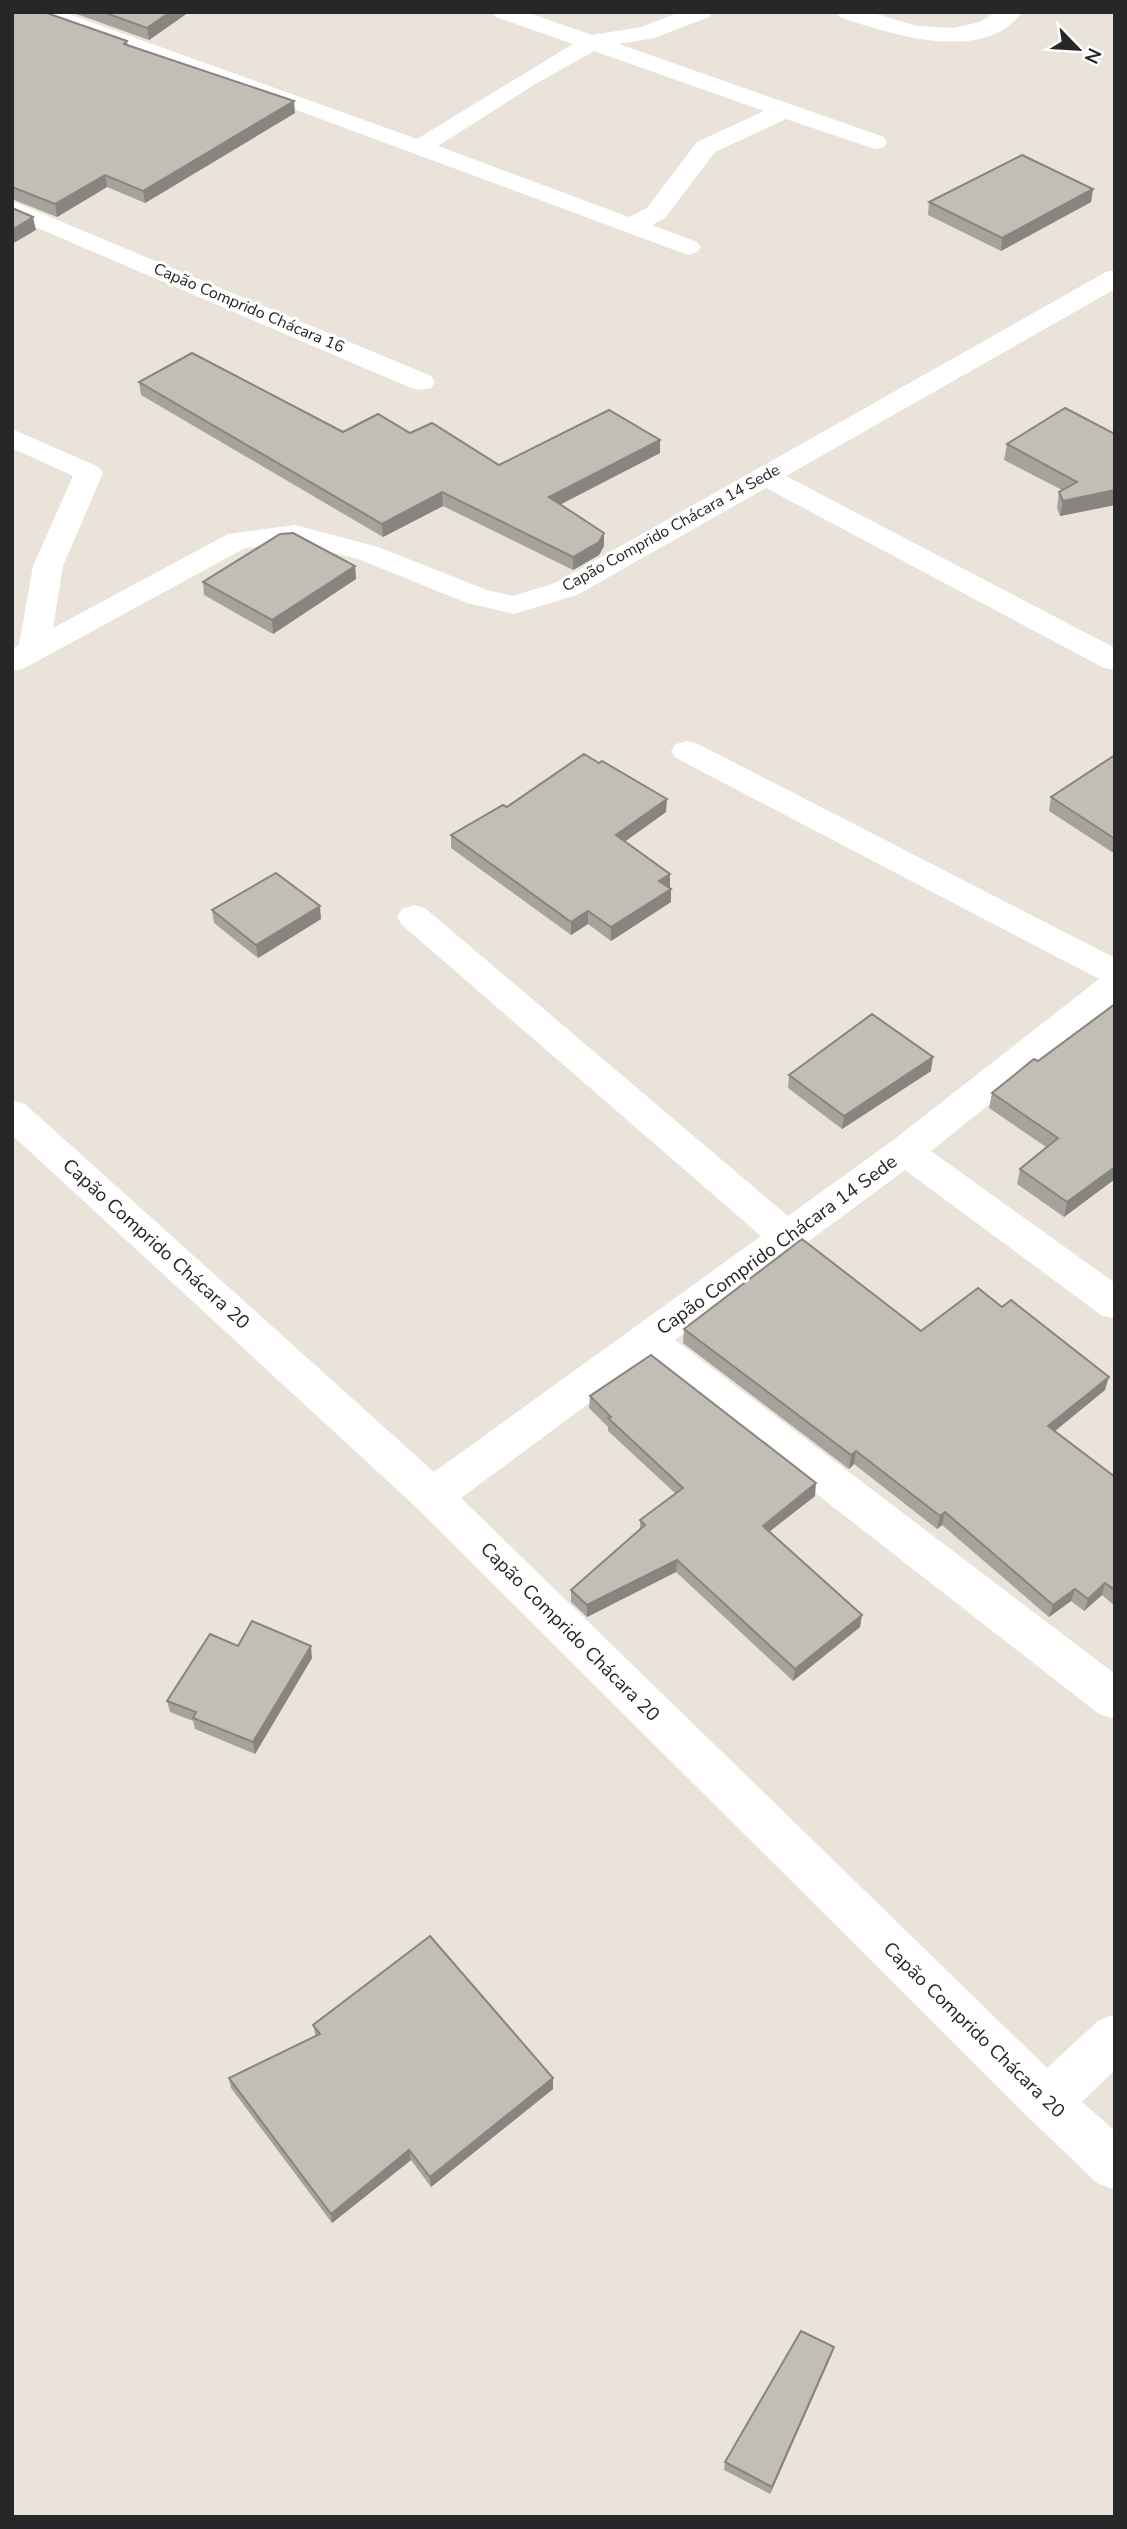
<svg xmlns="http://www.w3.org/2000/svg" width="1127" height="2529" font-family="'Nunito Sans',sans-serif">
	<rect width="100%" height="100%" fill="#e9e3d9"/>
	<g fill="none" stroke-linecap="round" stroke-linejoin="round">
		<g fill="#fff" fill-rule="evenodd">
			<path d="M30 12H63L417 139 573 44 496 17 493 12H526L592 35 641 27 680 12H712L709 17 654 38 619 44 884 137 887 142 884 147 875 149 786 119 715 152 665 218 652 225 697 242 701 247 697 252 688 255 272 101 33 17ZM594 51 764 111 697 142 647 208 629 217 438 146 534 85Z"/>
			<path d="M837 12H870L917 26 953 28 980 22 996 12H1022C985 65 888 34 840 17Z"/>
			<polygon points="12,201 431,376 435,382 431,388 421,390 411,388 12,217"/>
			<polygon points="1115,270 1115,289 786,476 1115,648 1115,670 1104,668 766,488 577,595 514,614 467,603 358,559 295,543 245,548 23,669 12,671 12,649 19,645 33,566 73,476 12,448 12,429 99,467 103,473 63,566 53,628 228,534 295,525 378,547 487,590 513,596 555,583 1106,272"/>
			<polygon points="687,741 698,744 1115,958 1115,1004 931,1151 1115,1283 1115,1319 1101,1315 905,1170 675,1340 1115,1674 1115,1719 1099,1714 646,1361 461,1498 1047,2068 1098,2021 1115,2014 1115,2070 1082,2102 1115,2131 1115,2190 1097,2183 1030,2119 417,1508 12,1135 12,1100 25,1104 434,1472 761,1236 402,925 397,917 402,909 414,905 426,909 788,1216 892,1141 1099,979 676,758 671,751 676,744"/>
		</g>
	</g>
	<g fill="#a7a39c">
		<polygon points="12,12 127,41 128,45 295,113 145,203 107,187 57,217 12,199"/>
		<polygon points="71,12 189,12 149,40"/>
		<polygon points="1093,189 1091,202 1001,251 928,215 929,202"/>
		<polygon points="139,382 343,432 410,433 499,465 660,453 560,505 604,546 599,555 573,570 443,506 383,537 141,395"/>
		<polygon points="1115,434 1115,505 1060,516 1057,508 1059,492 1062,490 1004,460 1007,444"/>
		<polygon points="355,566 356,579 273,634 204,595 203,582"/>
		<polygon points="1115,755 1115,850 1112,852 1049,811 1051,797"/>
		<polygon points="507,807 666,812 625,841 670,874 669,887 671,902 611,941 588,924 571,935 451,848 451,835"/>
		<polygon points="212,910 321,919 258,958 214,923"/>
		<polygon points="1115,1004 1115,1179 1064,1217 1017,1184 1020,1169 1046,1147 989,1108 992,1093 1038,1061"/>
		<polygon points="931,1071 842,1129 788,1088 789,1075"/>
		<polygon points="684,1329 921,1331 1105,1390 1055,1431 1115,1477 1115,1606 1102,1595 1084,1611 1071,1601 1049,1617 942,1525 937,1529 854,1464 849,1469 683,1343"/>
		<polygon points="590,1396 815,1496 769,1532 860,1627 793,1681 676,1572 587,1617 571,1602 571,1590 640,1529 640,1520 676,1494 608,1431 608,1427 589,1408"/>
		<polygon points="238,1646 312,1658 255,1754 195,1729 193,1721 170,1712 167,1701"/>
		<polygon points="313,2025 553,2089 431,2187 411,2160 332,2223 231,2088 229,2078 316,2037"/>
		<polygon points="834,2347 831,2356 770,2494 724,2470 725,2462"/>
	</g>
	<g fill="#88847f">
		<polygon points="170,12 189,12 149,40 147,28"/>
		<polygon points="294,101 295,113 145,203 143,191"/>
		<polygon points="105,175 107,187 57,217 55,204"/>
		<polygon points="1093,189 1091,202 1001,251 1002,238"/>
		<polygon points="33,217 36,230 12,244 12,230"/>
		<polygon points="660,440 660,453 549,510 549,497"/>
		<polygon points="1115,490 1115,505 1060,516 1063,501"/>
		<polygon points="442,492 443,506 383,537 382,524"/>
		<polygon points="604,533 604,546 599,555 573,570 573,557"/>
		<polygon points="355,566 356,579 273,634 272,620"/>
		<polygon points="667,799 666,812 616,848 616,835"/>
		<polygon points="1115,839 1115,850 1112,852"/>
		<polygon points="670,874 670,887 659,894 659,881"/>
		<polygon points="671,889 671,902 611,941 611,927"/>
		<polygon points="320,906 321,919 258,958 256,945"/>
		<polygon points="588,911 588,924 571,935 571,922"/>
		<polygon points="933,1057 931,1071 842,1129 844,1116"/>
		<polygon points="1115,1167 1115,1179 1064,1217 1067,1202"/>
		<polygon points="1109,1377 1105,1390 1045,1439 1048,1426"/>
		<polygon points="856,1451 854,1464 849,1469 851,1455"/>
		<polygon points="816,1483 815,1496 761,1538 763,1526"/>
		<polygon points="945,1512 942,1525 937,1529 940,1516"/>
		<polygon points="677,1560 676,1572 587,1617 587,1605"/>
		<polygon points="1105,1583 1102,1595 1084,1611 1088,1599"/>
		<polygon points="1075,1589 1071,1601 1049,1617 1053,1605"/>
		<polygon points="862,1615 860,1627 793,1681 795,1669"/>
		<polygon points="311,1646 312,1658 255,1754 253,1742"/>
		<polygon points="553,2078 553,2089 431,2187 430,2177"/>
		<polygon points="409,2150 411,2160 332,2223 331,2214"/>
		<polygon points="834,2347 831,2356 770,2494 772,2487"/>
	</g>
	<g fill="#c2bdb5" stroke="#88847f" stroke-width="2">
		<polygon points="12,12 44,12 127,41 124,44 294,101 143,191 105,175 55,204 12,187"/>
		<polygon points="103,12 170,12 147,28"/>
		<polygon points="1022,155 1093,189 1002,238 929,202"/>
		<polygon points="12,208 33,217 12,230"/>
		<polygon points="192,353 343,432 378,414 410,433 432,423 499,465 609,410 660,440 549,497 604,533 599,542 573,557 442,492 382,524 139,382"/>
		<polygon points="1065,408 1115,434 1115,490 1063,501 1059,492 1077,482 1007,444"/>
		<polygon points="293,533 355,566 272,620 203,582 280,534"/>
		<polygon points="584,754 599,763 602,761 667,799 616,835 670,874 659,881 671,889 611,927 588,911 571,922 451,835 503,805 507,807"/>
		<polygon points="1115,755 1115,839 1051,797"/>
		<polygon points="276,873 320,906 256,945 212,910"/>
		<polygon points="1115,1004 1115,1167 1067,1202 1020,1169 1058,1138 992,1093 1034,1059 1038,1061"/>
		<polygon points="872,1014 933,1057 844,1116 789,1075"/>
		<polygon points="802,1239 921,1331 978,1288 1002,1307 1011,1300 1109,1377 1048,1426 1115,1477 1115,1590 1105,1583 1088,1599 1075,1589 1053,1605 945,1512 940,1516 856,1451 851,1455 684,1329"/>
		<polygon points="651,1355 816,1483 763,1526 862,1615 795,1669 677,1560 587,1605 571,1590 645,1525 640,1520 683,1488 608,1418 611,1417 590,1396"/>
		<polygon points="252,1621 311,1646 253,1742 193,1718 196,1712 167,1701 210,1634 238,1646"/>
		<polygon points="430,1936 553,2078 430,2177 409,2150 331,2214 229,2078 320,2034 313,2025"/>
		<polygon points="801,2331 834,2347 772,2487 725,2462"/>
	</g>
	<g text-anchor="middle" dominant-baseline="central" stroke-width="6" stroke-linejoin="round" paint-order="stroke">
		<g font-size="16" fill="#272727" stroke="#fff">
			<text transform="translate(249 308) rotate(23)">Capão Comprido Chácara 16</text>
			<text transform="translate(671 528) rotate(-29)">Capão Comprido Chácara 14 Sede</text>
		</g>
		<g font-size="19" fill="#272727" stroke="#fff">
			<text transform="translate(156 1244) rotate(42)">Capão Comprido Chácara 20</text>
			<text transform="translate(777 1245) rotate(-36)">Capão Comprido Chácara 14 Sede</text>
			<text transform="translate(570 1632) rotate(45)">Capão Comprido Chácara 20</text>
			<text transform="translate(974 2030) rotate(44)">Capão Comprido Chácara 20</text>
		</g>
	</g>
	<rect width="1127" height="2529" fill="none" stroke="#272727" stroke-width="28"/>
	<g transform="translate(1078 49) rotate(115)" stroke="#ffffff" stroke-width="5" paint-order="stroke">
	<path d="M0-5L12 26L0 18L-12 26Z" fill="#272727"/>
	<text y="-10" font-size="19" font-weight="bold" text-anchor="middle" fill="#272727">N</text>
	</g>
</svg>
